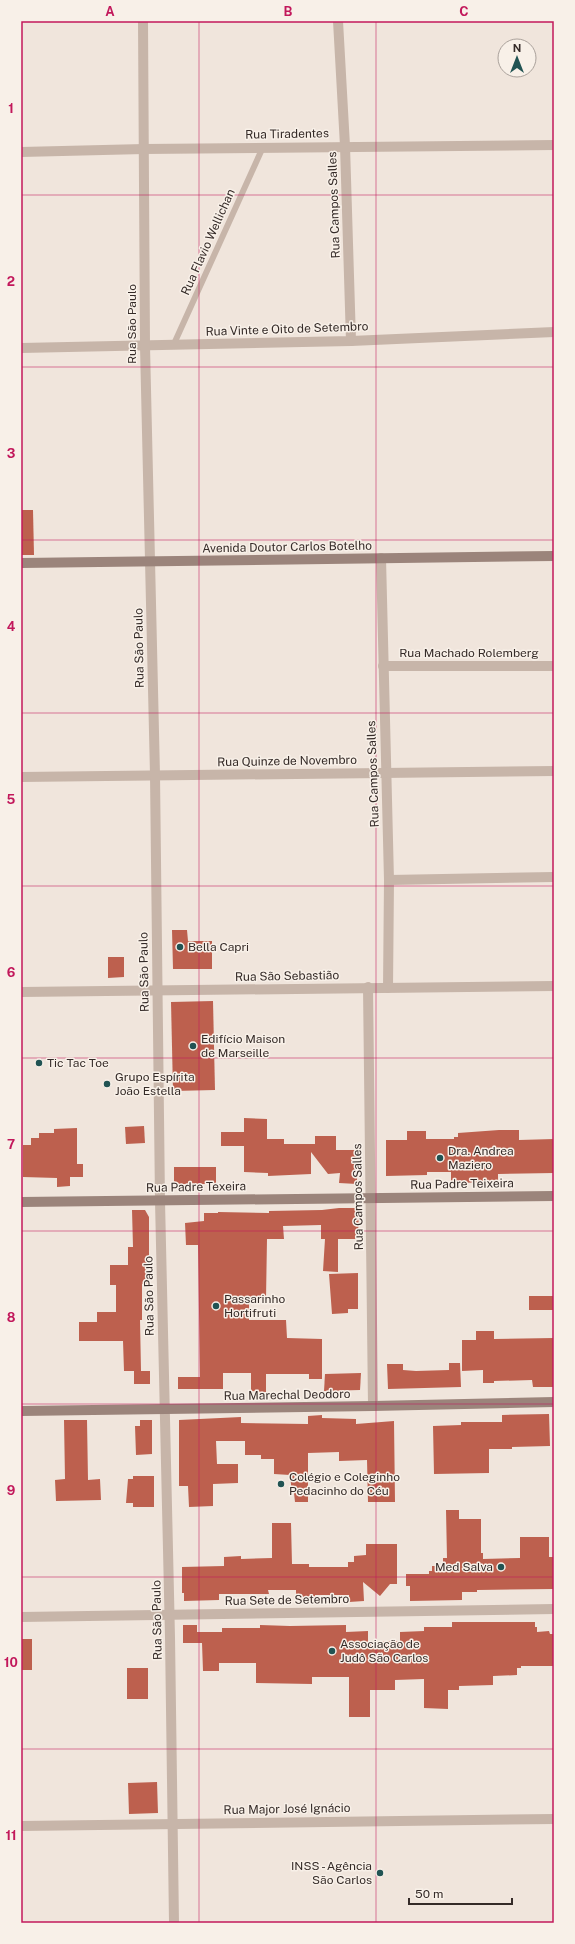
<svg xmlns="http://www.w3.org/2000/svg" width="575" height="1944" font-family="'Public Sans',sans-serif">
	<rect width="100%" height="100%" fill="#f0e5dc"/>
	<g fill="#bd604e">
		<polygon points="21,510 33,510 34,555 21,555"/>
		<polygon points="172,930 187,930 188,941 212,941 212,969 173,969"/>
		<polygon points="108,957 124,957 124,977 108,978"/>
		<polygon points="213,1001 215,1090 173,1091 171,1002"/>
		<polygon points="244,1118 267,1119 267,1139 284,1139 284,1144 315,1144 315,1136 336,1136 336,1150 357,1150 357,1184 339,1183 340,1173 328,1174 311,1152 311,1174 268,1176 268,1173 244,1172 244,1146 221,1146 221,1132 244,1132"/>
		<polygon points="144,1126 145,1143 126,1144 125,1127"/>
		<polygon points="77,1128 77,1164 83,1164 83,1177 70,1177 70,1186 57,1187 57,1178 23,1177 23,1145 31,1145 31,1138 39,1138 39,1133 54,1133 54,1129"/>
		<polygon points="499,1130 519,1130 519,1140 554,1139 554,1173 498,1174 498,1182 451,1183 451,1172 427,1172 427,1175 386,1176 386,1140 407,1140 407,1131 426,1131 426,1139 454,1139 454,1137 458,1137 458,1133"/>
		<polygon points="174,1167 216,1167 216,1184 179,1184 174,1182"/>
		<polygon points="339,1208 355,1208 359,1212 358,1235 355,1239 338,1239 338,1272 323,1271 325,1239 321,1239 321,1225 283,1226 284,1239 267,1239 266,1299 249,1298 249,1320 286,1320 287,1338 322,1339 322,1379 309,1379 309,1374 266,1374 266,1392 251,1391 251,1373 223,1373 223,1389 178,1389 178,1377 200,1377 198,1245 186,1245 185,1223 204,1221 204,1213 218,1213 218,1212 269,1213 269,1211 322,1210"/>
		<polygon points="132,1210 145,1210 149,1217 149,1284 142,1284 142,1320 140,1320 141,1371 150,1371 150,1384 134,1384 134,1371 124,1371 123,1341 79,1341 79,1322 97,1322 97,1312 116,1312 116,1285 110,1285 110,1265 128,1265 128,1247 133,1247"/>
		<polygon points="358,1273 358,1309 348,1309 348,1313 332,1314 329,1274"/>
		<rect x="529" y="1296" width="25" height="14"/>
		<polygon points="476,1331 494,1331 494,1339 554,1338 554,1387 533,1387 532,1380 494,1381 494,1383 483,1383 483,1370 462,1371 462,1340 476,1340"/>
		<polygon points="449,1363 460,1363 461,1387 388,1389 387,1364 403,1364 403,1370 416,1371 449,1370"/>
		<polygon points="361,1373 360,1390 324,1391 325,1374"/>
		<polygon points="549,1414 550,1446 512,1447 512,1449 489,1449 489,1473 434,1474 433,1426 461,1425 461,1422 502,1422 502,1415"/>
		<polygon points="322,1415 322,1418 356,1419 356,1424 394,1421 395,1502 368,1502 367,1460 339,1461 339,1452 308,1453 308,1502 295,1502 294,1493 292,1493 290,1475 274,1474 274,1459 261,1459 261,1455 245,1455 245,1441 216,1441 217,1464 238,1464 238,1483 213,1484 213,1506 189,1507 188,1486 179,1486 179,1420 241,1417 241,1423 308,1424 308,1416"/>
		<polygon points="64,1420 87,1420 88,1480 100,1479 101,1500 56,1501 55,1480 65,1479"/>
		<polygon points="140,1420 152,1420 152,1454 136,1455 135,1426 140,1426"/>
		<polygon points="133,1476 154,1476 154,1507 133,1507 133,1503 126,1503 128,1479 133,1479"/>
		<polygon points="446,1510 459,1510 459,1519 481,1519 481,1553 483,1553 483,1559 520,1558 520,1537 549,1537 549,1557 554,1557 554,1589 477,1590 477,1592 462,1592 462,1600 410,1601 410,1586 406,1586 406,1574 429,1574 429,1571 432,1571 432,1566 443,1566 443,1558 447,1558"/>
		<polygon points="272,1523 291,1523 292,1564 309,1564 309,1567 348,1567 348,1562 354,1562 354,1556 366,1555 366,1544 397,1544 397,1584 390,1584 380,1596 363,1582 364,1601 349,1602 349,1595 315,1595 315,1601 296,1602 296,1590 268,1590 269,1594 219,1594 219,1600 184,1601 184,1593 182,1593 182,1567 224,1566 224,1557 241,1556 241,1559 272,1558"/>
		<polygon points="452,1622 535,1622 535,1627 537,1627 537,1632 549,1631 550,1634 554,1634 554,1666 521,1666 521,1668 517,1668 517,1675 493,1676 493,1685 459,1686 459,1690 448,1690 448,1709 424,1708 424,1679 395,1680 395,1690 370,1690 370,1717 349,1717 349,1677 312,1677 312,1684 256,1683 256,1663 219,1663 219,1671 203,1671 202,1643 183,1643 183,1625 197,1625 197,1632 222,1632 222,1628 260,1628 260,1625 290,1626 346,1625 346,1632 368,1631 368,1642 400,1641 400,1632 424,1631 424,1627 452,1627"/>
		<rect x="21" y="1639" width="11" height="31"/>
		<rect x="127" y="1668" width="21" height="31"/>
		<polygon points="157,1782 158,1813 129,1814 128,1783"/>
	</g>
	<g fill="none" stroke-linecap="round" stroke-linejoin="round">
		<polyline stroke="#c7b5a9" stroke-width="6" points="173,346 263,147"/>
		<g stroke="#c7b5a9" stroke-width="10">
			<polyline points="338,21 345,146 351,341"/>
			<polyline points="21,152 144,149 554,145"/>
			<polyline points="21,348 351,341 554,332"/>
			<polyline points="381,558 389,880 388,988"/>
			<polyline points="383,666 554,666"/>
			<polyline points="21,777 554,771"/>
			<polyline points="389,880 554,877"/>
			<polyline points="368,987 373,1406"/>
			<polyline points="21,992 554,986"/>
		</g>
		<g stroke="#c7b5a9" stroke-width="10">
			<polyline points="143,21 145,346 155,775 160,1201 170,1637 174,1923"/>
			<polyline points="21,1617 554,1609"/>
			<polyline points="21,1826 554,1819"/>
		</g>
		<g stroke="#9b847b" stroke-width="10">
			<polyline points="21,563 554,556"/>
			<polyline points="21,1202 554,1196"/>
			<polyline points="21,1411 373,1406 554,1402"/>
		</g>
	</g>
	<path fill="none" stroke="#c2185b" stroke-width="1" stroke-opacity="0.55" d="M199 21V1923M376 21V1923M21 195H554M21 367H554M21 540H554M21 713H554M21 886H554M21 1058H554M21 1231H554M21 1404H554M21 1577H554M21 1749H554"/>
	<g fill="#215353" stroke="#f8f0e8" stroke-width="1.5">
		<circle cx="180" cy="947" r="4"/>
		<circle cx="193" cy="1046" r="4"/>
		<circle cx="39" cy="1063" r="4"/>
		<circle cx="107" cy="1084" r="4"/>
		<circle cx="440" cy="1158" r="4"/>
		<circle cx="216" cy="1306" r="4"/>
		<circle cx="281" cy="1484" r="4"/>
		<circle cx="501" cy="1567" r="4"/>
		<circle cx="332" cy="1651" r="4"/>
		<circle cx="380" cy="1873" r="4"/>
	</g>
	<g text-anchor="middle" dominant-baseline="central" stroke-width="3" stroke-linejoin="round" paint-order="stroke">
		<g font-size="12" fill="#352b28" stroke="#f8f0e8">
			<text transform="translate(287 134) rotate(-1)">Rua Tiradentes</text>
			<text transform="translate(334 205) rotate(-92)">Rua Campos Salles</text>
			<text transform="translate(208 242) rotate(-66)">Rua Flavio Wellichan</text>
			<text transform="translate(132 324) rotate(-90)">Rua São Paulo</text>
			<text transform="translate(287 329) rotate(-2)">Rua Vinte e Oito de Setembro</text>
			<text transform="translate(287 547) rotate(-1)">Avenida Doutor Carlos Botelho</text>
			<text transform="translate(139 648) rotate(-91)">Rua São Paulo</text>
			<text x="469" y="653">Rua Machado Rolemberg</text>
			<text transform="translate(287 761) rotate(-1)">Rua Quinze de Novembro</text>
			<text transform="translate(373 774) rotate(-92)">Rua Campos Salles</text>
			<text transform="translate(144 972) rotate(-91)">Rua São Paulo</text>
			<text transform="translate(287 976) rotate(-1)">Rua São Sebastião</text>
			<text transform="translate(462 1184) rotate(-1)">Rua Padre Teixeira</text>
			<text transform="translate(196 1187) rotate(-1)">Rua Padre Texeira</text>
			<text transform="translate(358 1197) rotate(-91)">Rua Campos Salles</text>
			<text transform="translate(149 1296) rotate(-91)">Rua São Paulo</text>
			<text transform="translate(287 1395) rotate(-1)">Rua Marechal Deodoro</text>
			<text transform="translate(287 1600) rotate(-1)">Rua Sete de Setembro</text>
			<text transform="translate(157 1620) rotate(-91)">Rua São Paulo</text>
			<text transform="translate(287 1809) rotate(-1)">Rua Major José Ignácio</text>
		</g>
		<g font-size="12" fill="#352b28" stroke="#f8f0e8" text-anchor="start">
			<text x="188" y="947">Bella Capri</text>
			<text x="201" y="1039">Edifício Maison<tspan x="201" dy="14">de Marseille</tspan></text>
			<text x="47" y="1063">Tic Tac Toe</text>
			<text x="115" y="1077">Grupo Espírita<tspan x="115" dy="14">João Estella</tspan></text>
			<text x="448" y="1151">Dra. Andrea<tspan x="448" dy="14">Maziero</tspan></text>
			<text x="224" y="1299">Passarinho<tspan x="224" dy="14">Hortifruti</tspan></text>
			<text x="289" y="1477">Colégio e Coleginho<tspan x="289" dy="14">Pedacinho do Céu</tspan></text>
			<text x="493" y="1567" text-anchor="end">Med Salva</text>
			<text x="340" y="1644">Associação de<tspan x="340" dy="14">Judô São Carlos</tspan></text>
			<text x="372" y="1866" text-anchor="end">INSS - Agência<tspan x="372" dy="14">São Carlos</tspan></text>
		</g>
	</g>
	<rect width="575" height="1944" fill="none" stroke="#f8f0e8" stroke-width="44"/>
	<g transform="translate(517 58)"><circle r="19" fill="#f8f0e8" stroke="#aaa19b"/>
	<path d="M0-3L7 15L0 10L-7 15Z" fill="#215353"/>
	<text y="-6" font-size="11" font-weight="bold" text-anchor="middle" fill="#352b28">N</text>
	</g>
	<path d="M409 1898v6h103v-6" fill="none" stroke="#352b28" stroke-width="2"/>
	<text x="415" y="1898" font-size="12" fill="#352b28" stroke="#f8f0e8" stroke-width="3" paint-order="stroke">50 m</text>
	<rect x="22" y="22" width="531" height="1900" fill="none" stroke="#c2185b" stroke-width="1.5"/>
	<g font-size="13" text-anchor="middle" font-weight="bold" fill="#c2185b">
		<text x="110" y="16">A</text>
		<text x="288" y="16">B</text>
		<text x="464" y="16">C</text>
		<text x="11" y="113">1</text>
		<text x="11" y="286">2</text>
		<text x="11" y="458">3</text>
		<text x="11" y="631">4</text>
		<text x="11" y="804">5</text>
		<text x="11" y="977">6</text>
		<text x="11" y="1149">7</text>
		<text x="11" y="1322">8</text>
		<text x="11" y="1495">9</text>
		<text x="11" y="1667">10</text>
		<text x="11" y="1840">11</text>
	</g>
</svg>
